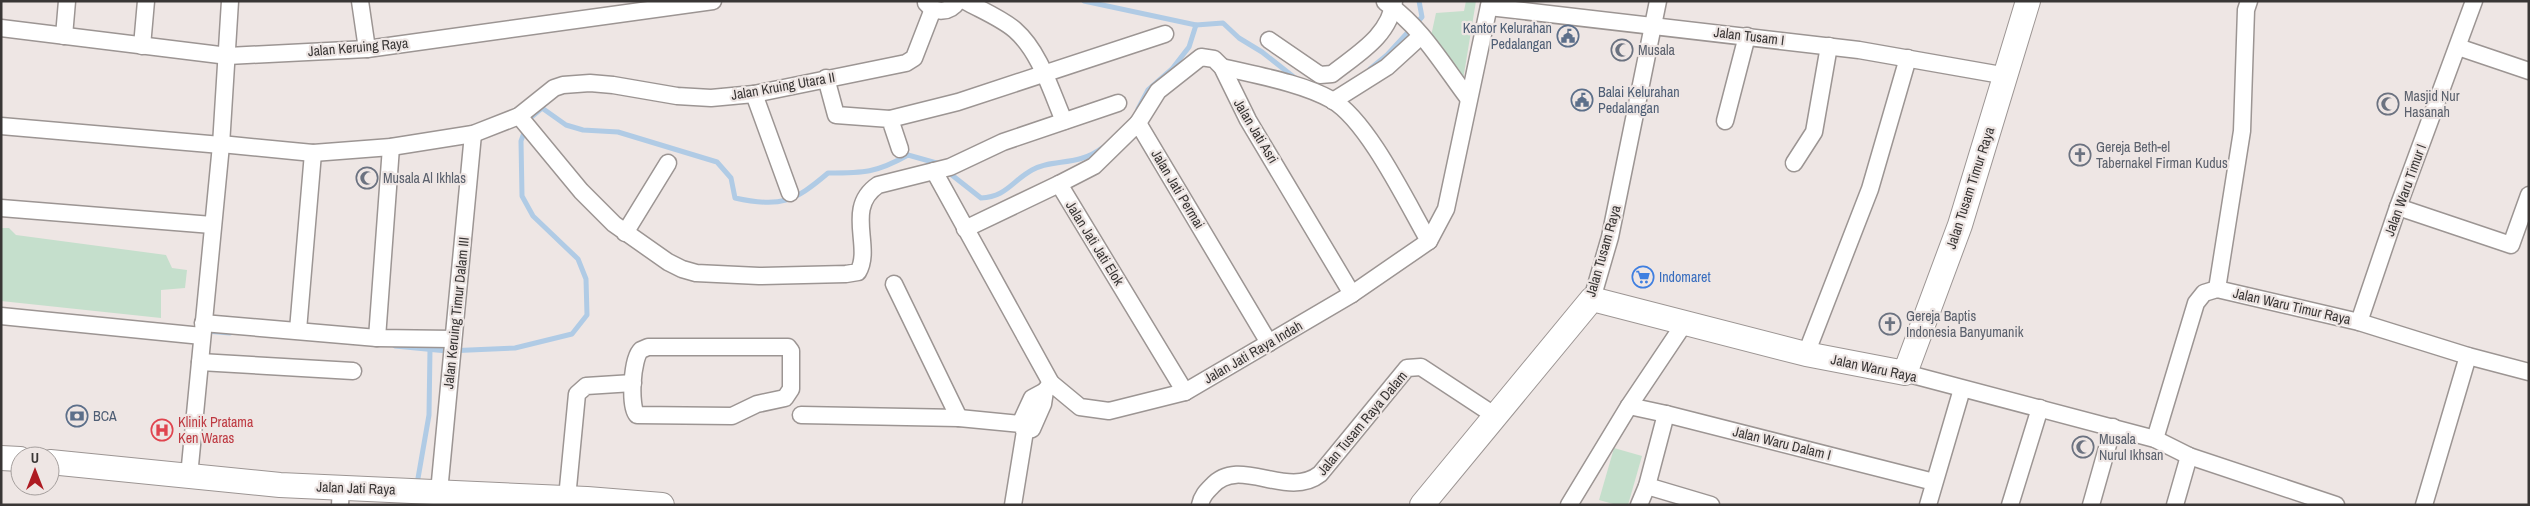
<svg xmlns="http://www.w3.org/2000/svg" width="2530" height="506" font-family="'Archivo Narrow',sans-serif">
	<rect width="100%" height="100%" fill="#eee6e4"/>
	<g fill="#c5dfcc">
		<polygon points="1466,1 1476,1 1463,80 1431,36 1436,13 1464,11"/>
		<polygon points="1,228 9,228 16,235 166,255 172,268 187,270 185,288 161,290 161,318 1,301"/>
		<polygon points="1614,448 1642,456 1628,505 1617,505 1599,500"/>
	</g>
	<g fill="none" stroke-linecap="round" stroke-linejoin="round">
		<g stroke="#b0cbe5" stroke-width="5">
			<polyline points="1084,1 1196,25 1223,23 1239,38 1262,52 1295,78"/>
			<polyline points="1370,69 1387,55 1422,17 1419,1"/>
			<polyline points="1138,109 1148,90 1172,69 1189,47 1196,25"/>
			<path d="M948 172 981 198C1006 197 1012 181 1032 170 1053 158 1077 167 1102 148"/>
			<polyline points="206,331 230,333"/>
			<path d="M395 346 447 351 515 348 572 334 587 315 586 279 578 259 533 216 522 196 521 141 529 119 542 108 566 125 583 130 618 132 717 162 731 178 735 198C780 208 794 202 828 173 864 173 876 173 908 155L940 164"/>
			<polyline points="417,484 429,415 430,349"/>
		</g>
		<g stroke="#9c9593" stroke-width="19">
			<g id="street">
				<polyline points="360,1 367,49"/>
				<path d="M965 1C981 10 1001 18 1015 30 1040 52 1051 91 1064 121"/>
				<path d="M1385 2C1420 25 1443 65 1468 98"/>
				<path d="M926 3C935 14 950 13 958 1"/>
				<polyline points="1489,7 1859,50 2007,76"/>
				<polyline points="1,28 228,56 367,49 713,1"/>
				<polyline points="64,36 67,1"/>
				<path d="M1269 40 1320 75 1332 74C1357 54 1390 36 1394 1"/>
				<polyline points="142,46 146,1"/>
				<polyline points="2458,47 2529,71"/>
				<path d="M1222 67C1255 75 1302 83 1332 100 1368 121 1407 203 1429 241"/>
				<polyline points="826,78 836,115 890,119 900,149"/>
				<polyline points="754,94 790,193"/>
				<polyline points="1333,101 1387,67 1421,36"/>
				<path d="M519 116 581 191 614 224 668 262 682 269 696 273 759 276 846 274 858 272C873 247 844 208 878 185L950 167 1003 142 1118 103"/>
				<polyline points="890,119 958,102 1165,34"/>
				<polyline points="1725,121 1747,36"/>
				<polyline points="1138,123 1158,91 1201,57 1214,59 1222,67 1248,120 1352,294"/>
				<polyline points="1,126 221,145"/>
				<polyline points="221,144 313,153 391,147 473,134 519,116 554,88 563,85 590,83 613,85 677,96 711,98 754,94 906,63 914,58 933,9"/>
				<polyline points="1794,163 1814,132 1829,46"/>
				<polyline points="934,171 1051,383"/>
				<polyline points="1059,184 1094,166 1138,123 1269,343"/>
				<polyline points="2398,207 2511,245 2529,195"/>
				<polyline points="1,208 212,225"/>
				<polyline points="965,229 1059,184 1185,392"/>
				<polyline points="625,233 668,163"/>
				<polyline points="894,284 959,418"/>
				<polyline points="2217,289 2242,131 2246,10 2249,1"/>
				<polyline points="1592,299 1610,237 1658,1"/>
				<polyline points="1,316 202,336"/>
				<polyline points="2359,322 2398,207 2474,1"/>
				<polyline points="203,323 377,338 453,339"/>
				<polyline points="298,330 313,153"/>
				<polyline points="377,338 391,147"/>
				<path d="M648 347H788L791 351V389L785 398 757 404 732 416 637 415C629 406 632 358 641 350Z"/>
				<polyline points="1806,354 1870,189 1908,58"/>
				<polyline points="200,362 353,371"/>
				<polyline points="1905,373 2155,439 2189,456 2336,505"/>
				<polyline points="1629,406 1666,414 1934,482"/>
				<polyline points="801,415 959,418 1020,424 1025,431"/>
				<polyline points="1020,424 1032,398 1045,391"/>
				<polyline points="2155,439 2196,303 2204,293 2217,289 2359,322 2468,356 2529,372"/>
				<polyline points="189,476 221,145 230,1"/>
				<polyline points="1647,486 1711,505"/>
				<polyline points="439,492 473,134"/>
				<polyline points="567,498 577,394 586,386 633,383"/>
				<polyline points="340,505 341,488"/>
				<polyline points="1013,505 1025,431 1032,429 1043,404 1045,391 1051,383 1080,407 1109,411 1185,392 1352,294 1429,241 1446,209 1490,1"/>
				<path d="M1200 505C1202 496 1206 492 1212 486 1239 455 1287 500 1320 474L1407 368 1421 367 1497 417"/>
				<polyline points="1569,505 1629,406 1684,324"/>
				<polyline points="1639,505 1647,486 1666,414"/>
				<polyline points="1928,505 1962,389"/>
				<polyline points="2010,505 2040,408"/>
				<polyline points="2091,505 2113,427"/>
				<polyline points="2175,505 2189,456"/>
				<polyline points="2424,505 2468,356"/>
			</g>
		</g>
		<g stroke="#9c9593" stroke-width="26">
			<g id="secondary">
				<polyline points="1,458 20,459"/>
				<polyline points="50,462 280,485 587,499 662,505"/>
				<polyline points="1422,505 1592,299 1806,354 1905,373 1960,225 2028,1"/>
			</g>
		</g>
		<use href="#street" stroke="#fff" stroke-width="16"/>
		<use href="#secondary" stroke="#fff" stroke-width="24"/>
	</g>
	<defs>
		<g id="civic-ring" transform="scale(1.125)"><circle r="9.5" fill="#eee6e4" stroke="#5c6f8a" stroke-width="1.5"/><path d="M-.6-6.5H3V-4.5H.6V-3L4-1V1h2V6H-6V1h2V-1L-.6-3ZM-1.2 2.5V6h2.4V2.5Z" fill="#5c6f8a"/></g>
		<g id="mosque-ring" transform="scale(1.125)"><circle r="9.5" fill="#eee6e4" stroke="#6b7280" stroke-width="1.5"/><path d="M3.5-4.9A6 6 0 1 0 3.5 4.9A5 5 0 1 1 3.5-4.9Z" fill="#6b7280"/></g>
		<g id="church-ring" transform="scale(1.125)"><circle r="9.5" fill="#eee6e4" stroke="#6b7280" stroke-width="1.5"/><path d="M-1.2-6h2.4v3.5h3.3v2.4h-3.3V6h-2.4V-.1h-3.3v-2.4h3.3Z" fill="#6b7280"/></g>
		<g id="supermarket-ring" transform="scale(1.125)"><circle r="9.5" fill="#eee6e4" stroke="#3f7fe0" stroke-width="1.5"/><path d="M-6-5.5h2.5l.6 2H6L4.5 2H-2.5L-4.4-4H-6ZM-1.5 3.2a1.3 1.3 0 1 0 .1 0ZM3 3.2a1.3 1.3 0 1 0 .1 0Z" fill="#3f7fe0"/></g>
		<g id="bank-ring" transform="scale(1.125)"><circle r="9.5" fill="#eee6e4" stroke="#5c6f8a" stroke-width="1.5"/><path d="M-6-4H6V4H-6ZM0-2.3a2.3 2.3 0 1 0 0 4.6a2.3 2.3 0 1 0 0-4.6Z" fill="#5c6f8a"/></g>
		<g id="hospital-ring" transform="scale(1.125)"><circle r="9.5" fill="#eee6e4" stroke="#e0444e" stroke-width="1.5"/><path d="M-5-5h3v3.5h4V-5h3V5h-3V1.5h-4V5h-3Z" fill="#e0444e"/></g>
	</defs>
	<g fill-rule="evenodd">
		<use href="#civic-ring" x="1568" y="36"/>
		<use href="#mosque-ring" x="1622" y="50"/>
		<use href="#civic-ring" x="1582" y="100"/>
		<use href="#mosque-ring" x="2388" y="104"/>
		<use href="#church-ring" x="2080" y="155"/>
		<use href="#mosque-ring" x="367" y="178"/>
		<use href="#supermarket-ring" x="1643" y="277"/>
		<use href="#church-ring" x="1890" y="324"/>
		<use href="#bank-ring" x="77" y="416"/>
		<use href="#hospital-ring" x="162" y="430"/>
		<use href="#mosque-ring" x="2083" y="447"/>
	</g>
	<g text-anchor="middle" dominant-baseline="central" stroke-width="4.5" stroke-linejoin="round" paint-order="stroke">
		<g font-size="14" fill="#4e5e75" stroke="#eee6e4" text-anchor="start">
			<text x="1552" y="28" text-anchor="end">Kantor Kelurahan<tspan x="1552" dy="16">Pedalangan</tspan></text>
			<text x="1598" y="92">Balai Kelurahan<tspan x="1598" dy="16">Pedalangan</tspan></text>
			<text x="93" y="416">BCA</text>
		</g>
		<g font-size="14" fill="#393635" stroke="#eee6e4">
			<text transform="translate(1749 36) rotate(7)">Jalan Tusam I</text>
			<text transform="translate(358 47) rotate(-5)">Jalan Keruing Raya</text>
			<text transform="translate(783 86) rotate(-10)">Jalan Kruing Utara II</text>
			<text transform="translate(1256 131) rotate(59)">Jalan Jati Asri</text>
			<text transform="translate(1970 188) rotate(-72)">Jalan Tusam Timur Raya</text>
			<text transform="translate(1178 189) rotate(59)">Jalan Jati Permai</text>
			<text transform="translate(2405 190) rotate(-70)">Jalan Waru Timur I</text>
			<text transform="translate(1095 243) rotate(58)">Jalan Jati Jati Elok</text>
			<text transform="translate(1603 251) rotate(-74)">Jalan Tusam Raya</text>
			<text transform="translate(2292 306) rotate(13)">Jalan Waru Timur Raya</text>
			<text transform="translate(456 313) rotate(-84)">Jalan Keruing Timur Dalam III</text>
			<text transform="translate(1253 352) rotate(-30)">Jalan Jati Raya Indah</text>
			<text transform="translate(1874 368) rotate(12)">Jalan Waru Raya</text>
			<text transform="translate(1362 423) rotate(-50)">Jalan Tusam Raya Dalam</text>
			<text transform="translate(1782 443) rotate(14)">Jalan Waru Dalam I</text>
			<text transform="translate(356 488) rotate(2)">Jalan Jati Raya</text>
		</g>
		<g font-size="14" fill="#5b616d" stroke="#eee6e4" text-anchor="start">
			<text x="1638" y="50">Musala</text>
			<text x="2404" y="96">Masjid Nur<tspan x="2404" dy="16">Hasanah</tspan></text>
			<text x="2096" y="147">Gereja Beth-el<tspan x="2096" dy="16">Tabernakel Firman Kudus</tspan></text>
			<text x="383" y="178">Musala Al Ikhlas</text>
			<text x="1906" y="316">Gereja Baptis<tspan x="1906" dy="16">Indonesia Banyumanik</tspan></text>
			<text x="2099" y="439">Musala<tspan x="2099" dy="16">Nurul Ikhsan</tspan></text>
		</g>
		<g font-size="14" fill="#366cbe" stroke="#eee6e4" text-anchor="start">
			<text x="1659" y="277">Indomaret</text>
		</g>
		<g font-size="14" fill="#be3a42" stroke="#eee6e4" text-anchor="start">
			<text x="178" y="422">Klinik Pratama<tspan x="178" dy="16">Ken Waras</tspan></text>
		</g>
	</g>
	<rect width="2530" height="506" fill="none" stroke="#393635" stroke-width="5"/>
	<g transform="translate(35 471)"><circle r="24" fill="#eee6e4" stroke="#a6a09e"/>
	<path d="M0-4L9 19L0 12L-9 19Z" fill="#ae1b22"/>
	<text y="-8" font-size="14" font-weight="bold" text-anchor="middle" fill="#393635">U</text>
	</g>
</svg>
